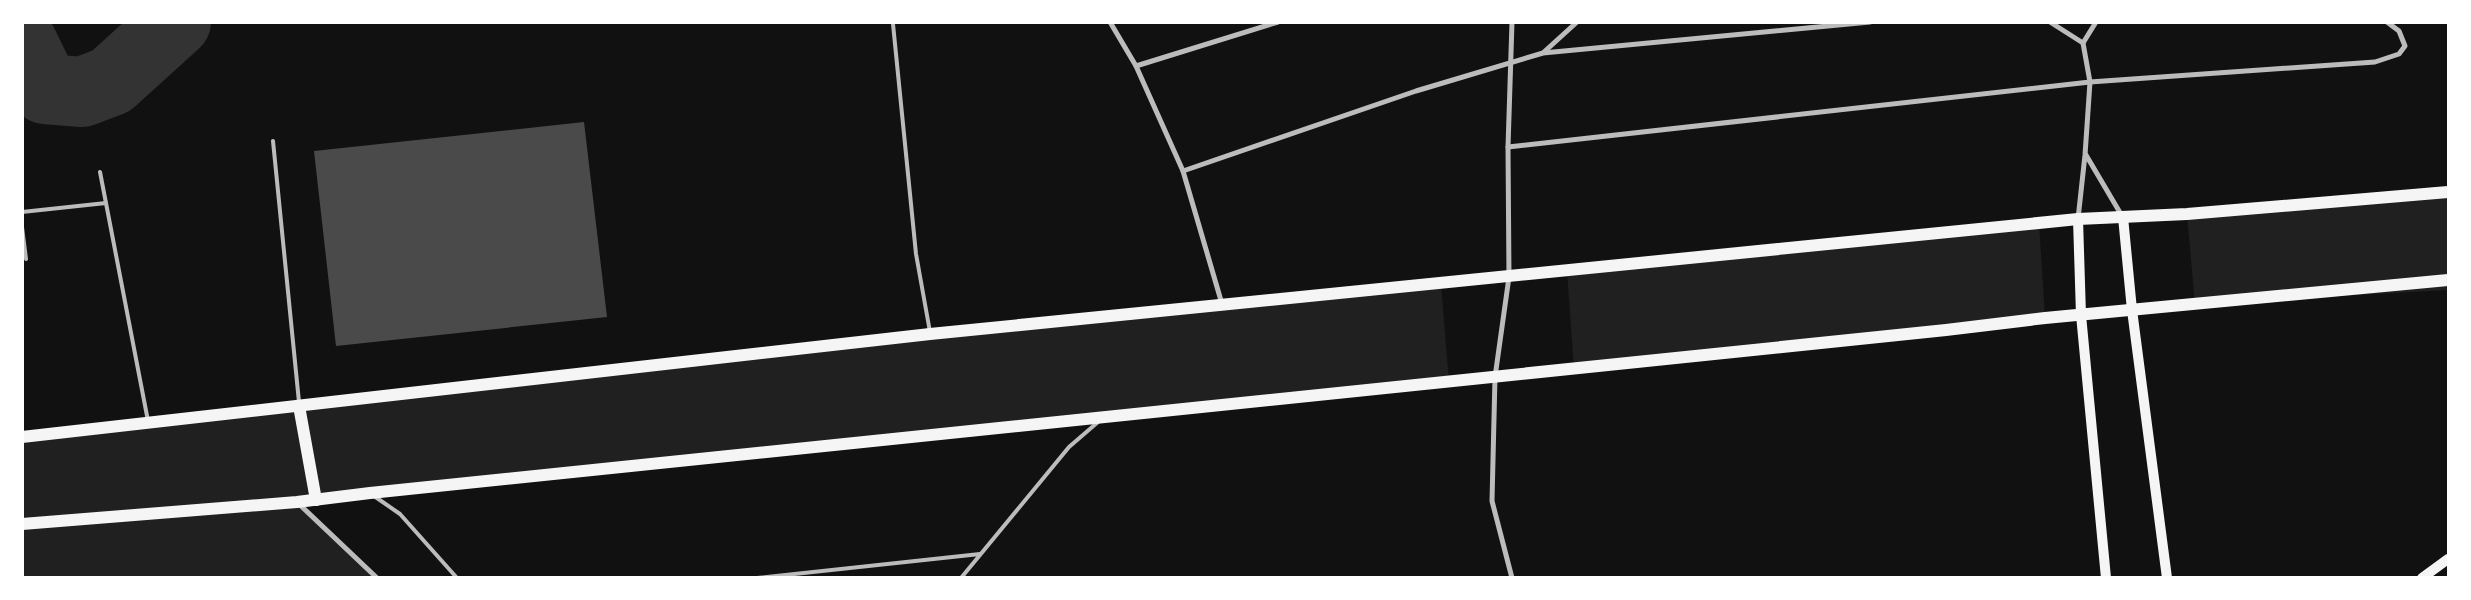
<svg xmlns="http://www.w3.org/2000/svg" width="2471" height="600" font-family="Roboto,sans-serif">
	<rect width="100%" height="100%" fill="#111"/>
	<g fill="#202020">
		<polygon points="2448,194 2448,290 2195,304 2187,214"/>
		<polygon points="2039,223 2045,318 1574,369 1567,271"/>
		<polygon points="1441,284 1449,382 298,502 377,578 23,577 22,438"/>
	</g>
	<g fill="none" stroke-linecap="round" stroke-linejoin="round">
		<polyline stroke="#333" stroke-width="70" points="22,42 45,89 82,92 111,81 176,22"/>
	</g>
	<polygon fill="#4a4a4a" points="584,122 607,317 336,346 314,151"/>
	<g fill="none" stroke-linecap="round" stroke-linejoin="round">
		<g stroke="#bcbcbc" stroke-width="4">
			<polyline points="893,24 916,254 930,332"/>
			<polyline points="273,141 299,402"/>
			<polyline points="100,172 148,421"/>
			<polyline points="22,212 106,203"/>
			<polyline points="22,227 26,259"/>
			<polyline points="374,496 400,514 457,578"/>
			<polyline points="757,578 980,554"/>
			<polyline points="961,578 1069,447 1098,422"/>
		</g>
		<g stroke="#bcbcbc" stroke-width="5">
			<polyline points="1110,22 1136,66 1183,171 1222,304"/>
			<polyline points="1512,22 1508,147 1509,277 1495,377 1492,501 1512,578"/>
			<polyline points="2050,22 2083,43"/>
			<polyline points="1544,52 1577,22"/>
			<polyline points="1136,66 1278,22"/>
			<polyline points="1508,147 2090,82 2375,62 2399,54 2405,46 2399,31 2387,22"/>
			<polyline points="2086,155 2122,216"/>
			<polyline points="1183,171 1416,91 1543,53 1870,22"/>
			<polyline points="2078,219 2085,155 2090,82 2083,43 2096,22"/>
			<polyline points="299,504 377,578"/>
		</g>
		<g stroke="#f5f5f5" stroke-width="10">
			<polyline points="2123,217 2132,310 2167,578"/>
			<polyline points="2078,219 2081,315 2106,578"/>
			<polyline points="2422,578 2448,559"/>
		</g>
		<g stroke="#f5f5f5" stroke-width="12">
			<polyline points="299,406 316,500"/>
			<polyline points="22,437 930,334 2078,219 2187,214 2448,192"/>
			<polyline points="22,524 297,502 370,493 1946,330 2045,318 2448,280"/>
		</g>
	</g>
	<rect width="2471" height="600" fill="none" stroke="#ffffff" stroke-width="48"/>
</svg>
